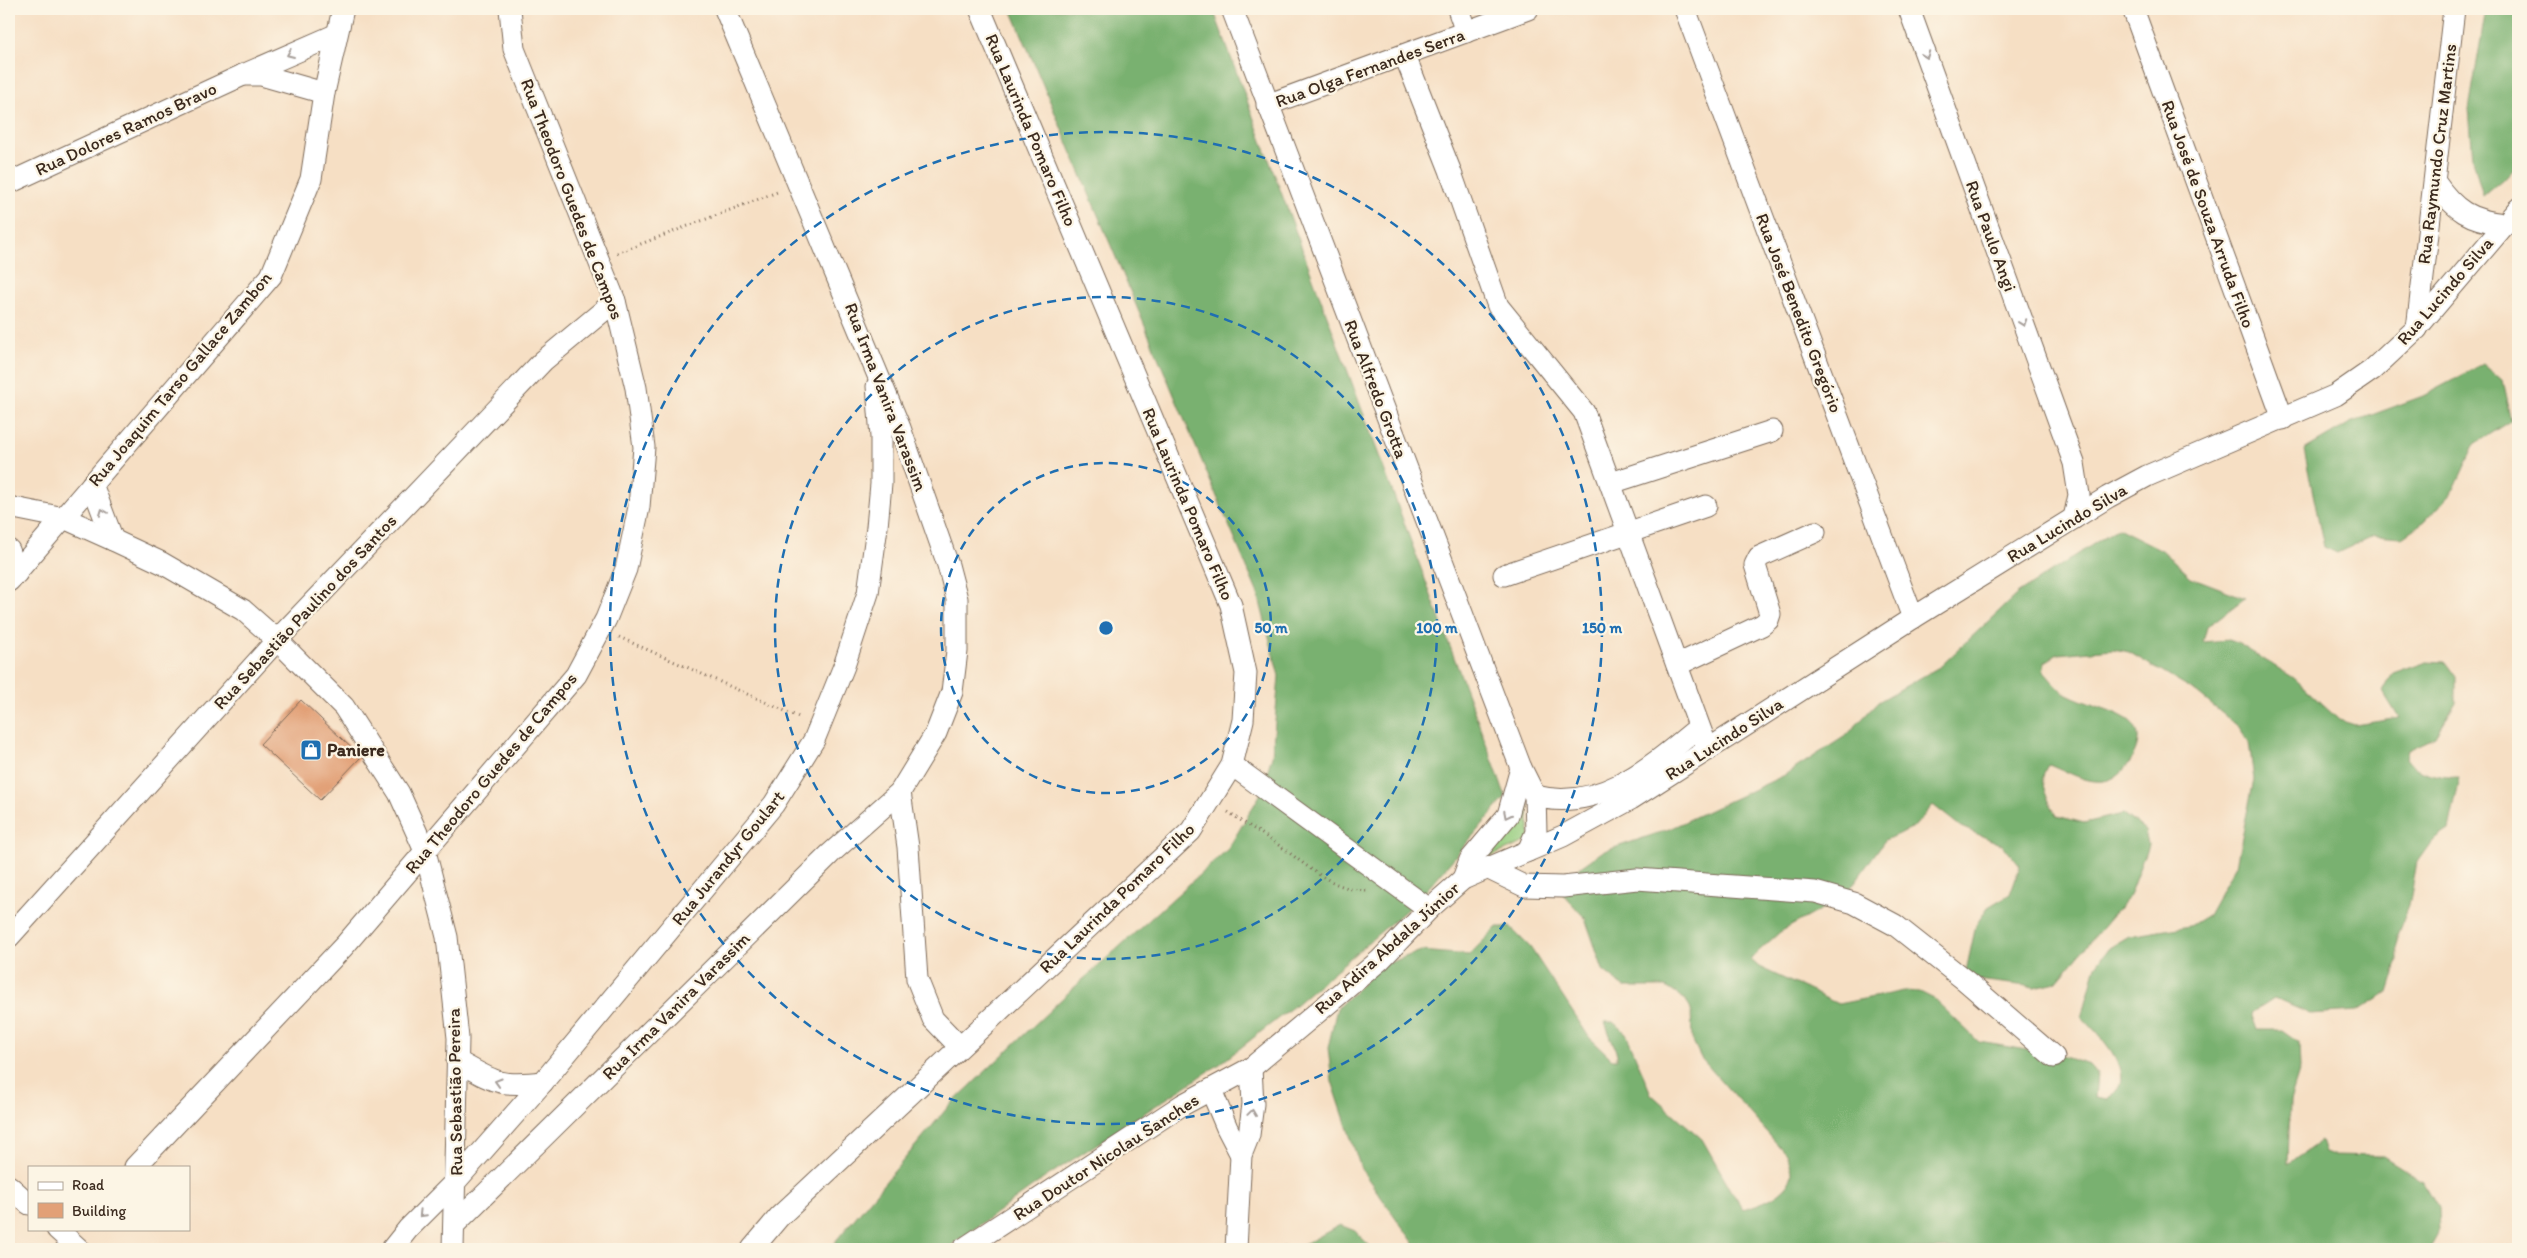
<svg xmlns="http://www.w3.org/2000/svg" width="2527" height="1258" font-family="Itim,sans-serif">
	<rect width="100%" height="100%" fill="#fcf5e5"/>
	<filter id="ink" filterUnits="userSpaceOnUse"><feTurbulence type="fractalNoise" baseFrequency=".02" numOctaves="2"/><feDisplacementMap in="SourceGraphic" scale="10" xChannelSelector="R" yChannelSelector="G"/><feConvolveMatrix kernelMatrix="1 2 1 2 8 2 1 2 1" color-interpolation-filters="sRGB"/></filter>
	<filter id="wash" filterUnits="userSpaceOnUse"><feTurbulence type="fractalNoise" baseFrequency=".0096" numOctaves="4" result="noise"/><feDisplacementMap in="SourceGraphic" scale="20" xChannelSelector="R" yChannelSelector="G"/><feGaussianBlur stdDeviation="1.12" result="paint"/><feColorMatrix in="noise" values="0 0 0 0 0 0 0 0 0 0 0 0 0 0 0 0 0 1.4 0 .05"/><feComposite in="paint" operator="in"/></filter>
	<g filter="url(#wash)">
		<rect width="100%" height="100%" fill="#f6dfc4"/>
		<polygon fill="#97ce81" stroke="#697c50" points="1519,796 1527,797 1530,840 1480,861"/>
		<g fill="#79b16f" stroke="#5a6e46" fill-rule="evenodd">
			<polygon points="1011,9 1213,9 1506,797 1418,900 1295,1005 1220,1064 1046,1177 946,1249 829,1249 948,1107 1068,993 1228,849 1260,795 1272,756 1279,676 1258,594"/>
			<polygon points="2486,9 2518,9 2518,166 2483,196 2473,159 2469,109"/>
			<polygon points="2483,364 2502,380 2511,421 2475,444 2454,489 2425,521 2402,537 2375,535 2337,553 2324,547 2304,450 2350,423 2423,396"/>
			<path d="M2118 528 2162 550 2191 577 2245 598 2207 627 2203 642 2228 640 2239 644 2294 678 2339 720 2355 725 2399 718 2383 692 2393 673 2427 661 2445 662 2456 677V702L2436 737 2408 750 2406 758C2416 774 2442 778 2460 777L2449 830 2432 841 2417 862 2409 905 2397 935 2398 960 2388 992 2357 1011 2310 1014 2274 998 2251 1013 2257 1030H2282L2299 1042 2300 1069 2290 1101 2288 1164 2321 1141 2325 1153 2331 1155 2383 1156 2423 1181 2438 1207 2439 1233 2430 1249H1418L1361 1169 1332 1081 1328 1048 1337 1008 1381 966 1421 951 1469 955 1497 927H1510L1530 947 1589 1037 1612 1059H1617V1054L1605 1022H1614L1626 1033 1651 1094 1702 1139 1742 1209C1759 1205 1790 1194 1792 1173 1792 1167 1788 1160 1786 1154L1701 1058 1692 1039 1691 1010 1686 1000 1666 987H1624L1603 970 1585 918 1562 893 1569 875 1602 852 1667 830 1785 775 1847 735 1878 702 1941 666 2017 594ZM2113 649 2129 652 2197 693 2239 727 2249 742 2254 780 2236 865 2208 915 2190 926 2129 936 2109 948 2096 966 2082 1017C2096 1032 2126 1060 2120 1084 2118 1089 2111 1095 2108 1100L2095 1098 2097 1073 2090 1065 2058 1055 1979 1042 1934 999 1920 992 1904 991 1838 1004 1759 967 1750 959 1780 932 1845 896 1885 840 1914 827 1933 805 1961 827 2003 845 2020 866 2010 894 1988 907 1976 925 1966 971 1978 980 2035 987 2056 982 2129 896 2148 845 2145 831 2123 814 2084 823 2057 816C2048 799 2035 781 2049 764 2070 772 2098 792 2119 774 2134 762 2149 732 2127 719 2109 708 2086 704 2067 694 2058 690 2050 678 2043 671L2045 662 2058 654Z"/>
			<polygon points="1340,1225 1355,1231 1373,1249 1280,1249 1282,1246 1298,1248"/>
		</g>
		<g id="blocks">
			<polygon fill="#e2a077" points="301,700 361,757 320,800 260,744"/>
		</g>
	</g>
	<g filter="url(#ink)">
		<use href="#blocks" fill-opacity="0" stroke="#7c6958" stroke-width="1"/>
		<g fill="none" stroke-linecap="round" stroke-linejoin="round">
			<g stroke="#7c6958" stroke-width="23">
				<g id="minor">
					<polyline points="1232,9 1521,768 1535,796 1536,832 1528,851"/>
					<polyline points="1458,9 1466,32"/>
					<polyline points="1685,9 1913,618"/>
					<polyline points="1909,9 2074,463 2079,495 2074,518"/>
					<polyline points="2133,9 2283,419"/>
					<polyline points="1405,56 1450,170 1498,306 1584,412 1708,750"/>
					<polyline points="243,75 261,75 324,93"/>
					<polyline points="1267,105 1528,9"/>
					<path d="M2435 182C2455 211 2470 220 2504 224"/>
					<polyline points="9,183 243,75 335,35"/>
					<polyline points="2417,329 2454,9"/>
					<polyline points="1611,483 1772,431"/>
					<polyline points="92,484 113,540"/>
					<polyline points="9,507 64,518 113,540 162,563 243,610 277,640 344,707 399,793 425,851 447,937 458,1038 453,1249"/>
					<polyline points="9,550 17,573"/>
					<polyline points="1504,575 1706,506"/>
					<polyline points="9,581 271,276 311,179 324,93 343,9"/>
					<polyline points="1677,665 1762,625 1768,620 1770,614 1755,565 1759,557 1815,532"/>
					<polyline points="1232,765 1429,909"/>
					<polyline points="900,792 908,847 917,979 933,1019 959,1046"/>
					<path d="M1535 796C1600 813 1653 765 1699 727"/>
					<polyline points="1487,868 1524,886 1563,887 1637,879 1815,892 1854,903 1895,925 1966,981 2054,1057"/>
					<polyline points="1463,879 1470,860 1508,815 1521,768"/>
					<polyline points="9,937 277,640 543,361 615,301"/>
					<path d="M457 1061C495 1082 498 1087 543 1082"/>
					<polyline points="1211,1090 1227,1128 1241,1155"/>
					<polyline points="135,1167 345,945 576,675 606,619 626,569 639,507 644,447 636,388 615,301 514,49 510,9"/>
					<polyline points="9,1186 29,1204"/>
					<polyline points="455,1224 830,854 900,792 936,733 952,692 957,651 957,599 948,565 900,428 725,9"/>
					<polyline points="57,1229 79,1249"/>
					<polyline points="392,1249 408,1229 456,1181 543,1082 774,804 814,740 844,666 868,593 877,527 881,484 881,437 877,386"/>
					<polyline points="752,1249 779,1217 1191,831 1232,765 1243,720 1246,673 1231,605 980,9"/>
					<polyline points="963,1249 1182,1105 1251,1068 1380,960 1429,909 1463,879 1563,836 1631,799 1913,618 2108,497 2147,476 2336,395 2372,370 2416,329 2518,209"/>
					<polyline points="1236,1249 1241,1155 1249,1135 1253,1104 1251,1068"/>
				</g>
			</g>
			<g stroke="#7c6958" stroke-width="3" stroke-dasharray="1 4" stroke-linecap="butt">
				<polyline points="617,253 780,191"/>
				<polyline points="619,637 801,718"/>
				<path d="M1228 812C1244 823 1261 833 1277 844 1306 864 1332 891 1369 891"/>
			</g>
			<use href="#minor" stroke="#fff" stroke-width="21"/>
		</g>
		<defs><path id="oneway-chevron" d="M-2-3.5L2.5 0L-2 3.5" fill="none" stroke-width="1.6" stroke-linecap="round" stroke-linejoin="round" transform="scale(1.25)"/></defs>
		<g stroke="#a79f9a">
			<use href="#oneway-chevron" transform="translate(290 54) rotate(157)"/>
			<use href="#oneway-chevron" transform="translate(1926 55) rotate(70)"/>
			<use href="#oneway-chevron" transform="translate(2023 323) rotate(70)"/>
			<use href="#oneway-chevron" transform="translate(103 512) rotate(-111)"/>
			<use href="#oneway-chevron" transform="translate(1507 815) rotate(117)"/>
			<use href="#oneway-chevron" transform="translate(498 1082) rotate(-163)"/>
			<use href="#oneway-chevron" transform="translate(1252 1113) rotate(-82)"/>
			<use href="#oneway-chevron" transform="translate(422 1214) rotate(134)"/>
		</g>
	</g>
	<g fill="none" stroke="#1f6fb2" stroke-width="2.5" stroke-dasharray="9 6">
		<circle cx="1106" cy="628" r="165"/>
		<circle cx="1106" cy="628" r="331"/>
		<circle cx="1106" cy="628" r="496"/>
	</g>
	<defs>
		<g id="shop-square" transform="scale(1.125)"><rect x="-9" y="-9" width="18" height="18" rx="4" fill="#1f6fb2" stroke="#fcf5e5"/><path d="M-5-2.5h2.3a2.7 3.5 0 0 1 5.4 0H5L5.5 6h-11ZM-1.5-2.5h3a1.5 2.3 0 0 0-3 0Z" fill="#fff"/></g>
	</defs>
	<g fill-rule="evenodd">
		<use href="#shop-square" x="311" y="750"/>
	</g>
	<g text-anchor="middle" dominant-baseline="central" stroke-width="4.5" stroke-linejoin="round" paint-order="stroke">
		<g font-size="18" fill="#3b2a1e" stroke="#fcf5e5">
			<text transform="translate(1370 68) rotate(-20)">Rua Olga Fernandes Serra</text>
			<text transform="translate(126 129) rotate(-25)">Rua Dolores Ramos Bravo</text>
			<text transform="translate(1031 130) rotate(67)">Rua Laurinda Pomaro Filho</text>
			<text transform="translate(2437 154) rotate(-83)">Rua Raymundo Cruz Martins</text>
			<text transform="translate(572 199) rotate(69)">Rua Theodoro Guedes de Campos</text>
			<text transform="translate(2208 214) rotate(70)">Rua José de Souza Arruda Filho</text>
			<text transform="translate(1991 236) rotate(70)">Rua Paulo Angi</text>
			<text transform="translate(2445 291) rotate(-49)">Rua Lucindo Silva</text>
			<text transform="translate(1799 313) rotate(69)">Rua José Benedito Gregório</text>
			<text transform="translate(180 379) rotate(-50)">Rua Joaquim Tarso Gallace Zambon</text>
			<text transform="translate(1376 389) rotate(69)">Rua Alfredo Grotta</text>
			<text transform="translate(886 397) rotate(69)">Rua Irma Vanira Varassim</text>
			<text transform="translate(1188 504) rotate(67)">Rua Laurinda Pomaro Filho</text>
			<text transform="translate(2067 523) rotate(-31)">Rua Lucindo Silva</text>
			<text transform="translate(305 612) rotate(-47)">Rua Sebastião Paulino dos Santos</text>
			<text transform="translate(1724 739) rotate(-33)">Rua Lucindo Silva</text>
			<text transform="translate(491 773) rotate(-50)">Rua Theodoro Guedes de Campos</text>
			<text transform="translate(728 858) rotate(-51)">Rua Jurandyr Goulart</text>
			<text transform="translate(1117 898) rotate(-44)">Rua Laurinda Pomaro Filho</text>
			<text transform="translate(1387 948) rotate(-42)">Rua Adira Abdala Júnior</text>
			<text transform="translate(676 1006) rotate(-45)">Rua Irma Vanira Varassim</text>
			<text transform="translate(455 1092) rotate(-91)">Rua Sebastião Pereira</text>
			<text transform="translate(1106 1157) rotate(-33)">Rua Doutor Nicolau Sanches</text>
		</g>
		<g font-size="18" font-weight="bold" fill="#3b2a1e" stroke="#fcf5e5" text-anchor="start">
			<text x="327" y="750">Paniere</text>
		</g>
	</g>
	<circle cx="1106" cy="628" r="8" fill="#1f6fb2" stroke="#fcf5e5" stroke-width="2.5"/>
	<g font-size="15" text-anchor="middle" font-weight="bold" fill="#1f6fb2" stroke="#fcf5e5" stroke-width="4.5" stroke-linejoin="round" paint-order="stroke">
		<text x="1271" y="633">50 m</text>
		<text x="1437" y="633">100 m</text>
		<text x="1602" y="633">150 m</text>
	</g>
	<rect width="2527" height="1258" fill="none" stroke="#fcf5e5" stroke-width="30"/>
	<rect x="28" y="1166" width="162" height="65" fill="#fcf5e5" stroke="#afa495"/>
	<rect x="38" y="1182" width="25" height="8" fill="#ffffff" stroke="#afa495"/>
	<text x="72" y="1190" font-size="15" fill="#3b2a1e">Road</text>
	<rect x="38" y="1203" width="25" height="15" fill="#e2a077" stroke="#afa495"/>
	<text x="72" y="1216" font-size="15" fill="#3b2a1e">Building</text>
</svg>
